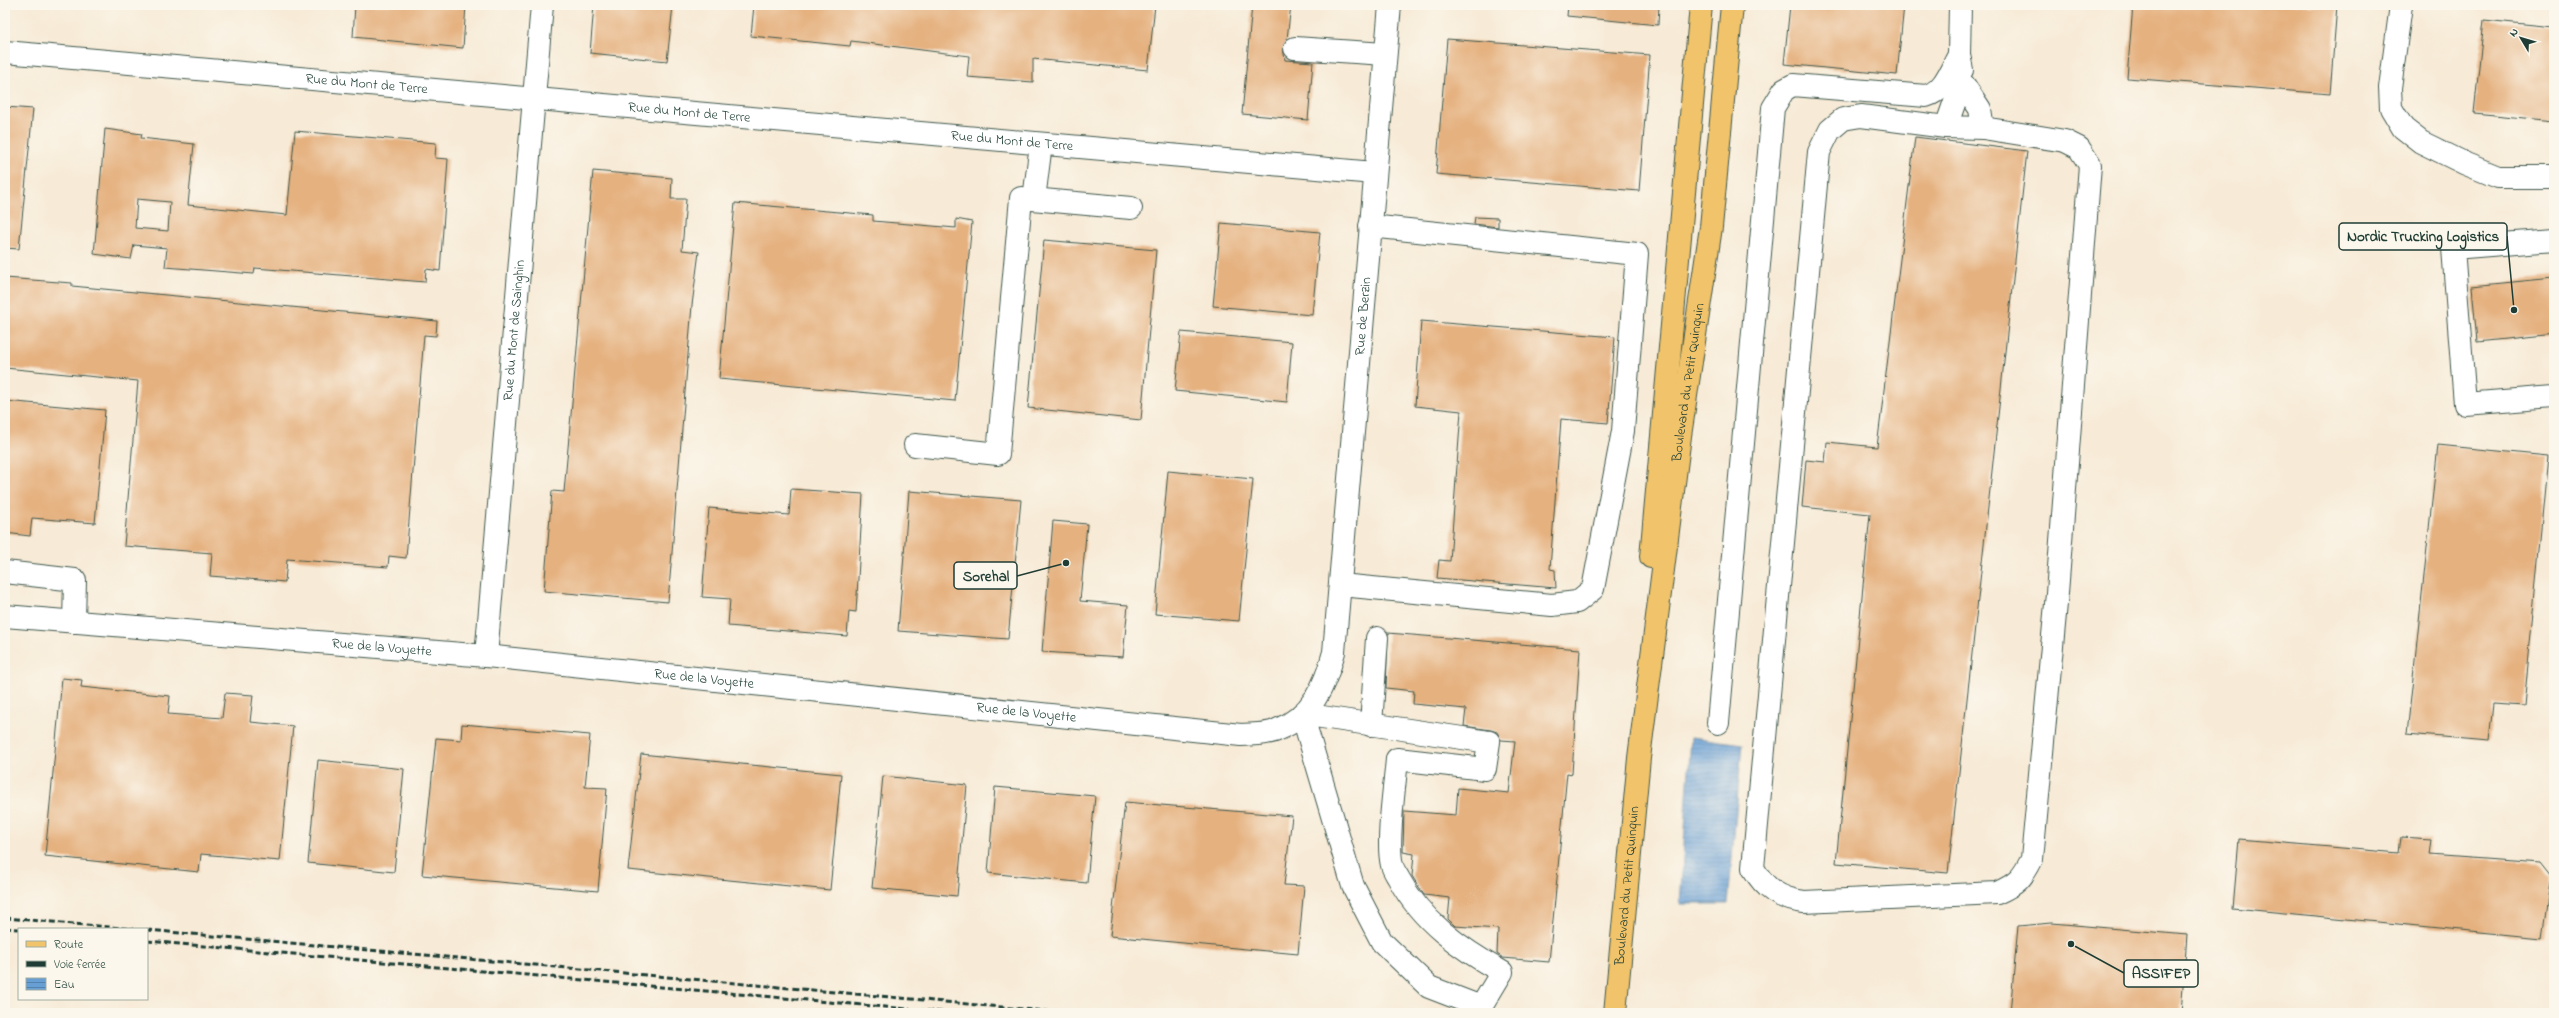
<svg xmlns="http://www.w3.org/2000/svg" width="2559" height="1018" font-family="'Indie Flower',sans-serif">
	<defs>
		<pattern id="water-rules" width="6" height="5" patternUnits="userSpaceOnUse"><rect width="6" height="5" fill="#679fd5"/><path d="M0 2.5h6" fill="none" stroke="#5483ae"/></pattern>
	</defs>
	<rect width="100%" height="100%" fill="#fbf7ec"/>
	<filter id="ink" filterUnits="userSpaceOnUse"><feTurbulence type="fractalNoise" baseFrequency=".025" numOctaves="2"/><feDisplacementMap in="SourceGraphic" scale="8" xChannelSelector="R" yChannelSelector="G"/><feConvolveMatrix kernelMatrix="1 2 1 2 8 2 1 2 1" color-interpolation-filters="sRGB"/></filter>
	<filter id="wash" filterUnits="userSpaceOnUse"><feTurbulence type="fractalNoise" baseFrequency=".012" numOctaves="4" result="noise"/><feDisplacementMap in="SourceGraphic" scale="16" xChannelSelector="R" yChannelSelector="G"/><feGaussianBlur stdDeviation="0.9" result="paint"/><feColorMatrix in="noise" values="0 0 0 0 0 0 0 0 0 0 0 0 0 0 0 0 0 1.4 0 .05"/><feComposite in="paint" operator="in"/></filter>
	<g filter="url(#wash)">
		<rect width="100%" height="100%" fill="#f7ead6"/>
		<polygon fill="url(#water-rules)" stroke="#436e84" points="1691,737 1742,744 1728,904 1680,904"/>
		<g id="blocks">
			<g fill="#e5b17f" fill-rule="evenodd">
				<polygon points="355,5 466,5 463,48 353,37"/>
				<polygon points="594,5 673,5 667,61 590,53"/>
				<polygon points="754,5 1155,5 1148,70 1033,59 1033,82 967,77 969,56 851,41 850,46 751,36"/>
				<polygon points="1252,5 1291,5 1287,39 1283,48 1285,60 1313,62 1308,120 1242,114"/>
				<polygon points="1568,5 1659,5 1658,25 1567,16"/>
				<polygon points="1790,5 1904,5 1897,75 1784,64"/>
				<polygon points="2133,5 2337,5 2330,94 2127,78"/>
				<polygon points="2484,20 2554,27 2554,121 2474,113"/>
				<polygon points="1447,39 1650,55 1639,191 1436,174"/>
				<polygon points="5,107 33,109 19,249 5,248"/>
				<path d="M105 129 142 134 141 138 194 144 188 205 287 215 295 131 436 143 435 158 448 159 440 271 426 269 425 282 255 268 254 274 165 267 167 248 134 245 131 259 94 254ZM137 199 170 202 168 231 135 228Z"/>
				<polygon points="1915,137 2027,151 1948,873 1836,863 1870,514 1802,507 1806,460 1825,462 1827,442 1877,447"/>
				<polygon points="593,171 672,178 671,199 686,199 682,250 699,252 692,305 668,602 544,591 552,491 564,492"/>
				<polygon points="735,203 873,215 873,221 956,228 956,219 972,222 955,401 719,379"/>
				<polygon points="1475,217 1498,218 1498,227 1474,224"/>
				<polygon points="1221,223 1320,232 1312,315 1213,306"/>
				<polygon points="1044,240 1156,250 1141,420 1028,408"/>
				<polygon points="5,278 72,283 72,286 437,321 436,336 424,335 406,558 389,556 388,567 287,559 285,582 210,576 212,553 124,546 138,381 5,368"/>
				<polygon points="2554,278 2554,334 2477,342 2472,286"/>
				<polygon points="1421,321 1615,337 1608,423 1561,419 1550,569 1555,570 1556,588 1437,578 1439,560 1450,561 1461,411 1415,406"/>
				<polygon points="1181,332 1292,342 1287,402 1175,391"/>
				<polygon points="5,401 105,410 95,523 32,518 30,536 5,533"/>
				<polygon points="2438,445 2548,456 2524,706 2493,704 2489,741 2407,734"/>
				<polygon points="1168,471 1253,479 1239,621 1155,614"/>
				<polygon points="791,489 863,494 856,612 849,611 847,636 728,626 730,599 702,597 709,508 789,515"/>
				<polygon points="909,491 1021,500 1008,639 898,631"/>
				<polygon points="1053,521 1087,524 1080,601 1128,605 1123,657 1042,652"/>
				<polygon points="1388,633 1580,649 1572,774 1567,773 1549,962 1503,958 1497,954 1498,929 1455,926 1448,919 1450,898 1424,895 1412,876 1414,854 1403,852 1404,811 1456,815 1458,788 1509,793 1515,741 1501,740 1497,732 1491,730 1464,726 1466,709 1413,704 1414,691 1386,688"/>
				<polygon points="62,678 82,680 81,687 170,696 168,714 222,718 225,693 253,695 250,722 293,726 280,861 201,854 199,872 45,856"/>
				<polygon points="462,724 590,735 585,787 607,788 598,891 422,875 436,738 461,740"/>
				<polygon points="641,754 841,774 830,890 628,870"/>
				<polygon points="318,760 404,769 394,872 308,863"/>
				<polygon points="883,776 967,785 957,896 872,888"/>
				<polygon points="995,787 1095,796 1087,883 988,873"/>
				<polygon points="1125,802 1292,816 1284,885 1304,886 1298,954 1110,936"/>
				<polygon points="2401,837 2431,839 2429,855 2540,863 2551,877 2542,938 2233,908 2239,839 2399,853"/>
				<polygon points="2052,923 2187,935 2181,1013 2010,1013 2018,926"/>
			</g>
		</g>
	</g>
	<g filter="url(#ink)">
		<use href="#blocks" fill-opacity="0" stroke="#3f574c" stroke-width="1"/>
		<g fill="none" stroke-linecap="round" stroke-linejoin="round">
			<g stroke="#3f574c" stroke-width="24">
				<g id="minor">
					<polyline points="1960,5 1959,55 1962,70"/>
					<polyline points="2401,5 2390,88 2391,108 2403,128 2421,142 2466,164 2498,177 2554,177"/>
					<polyline points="1295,48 1385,54"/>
					<path id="s1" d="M5 52 1374 173"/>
					<path d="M1946 127 1955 101 1964 85 1980 109 1983 128 2065 141 2079 148 2090 165 2057 593 2032 859C2022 879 2017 884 1997 893L1804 902C1780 899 1765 889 1753 868L1819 152 1830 130 1843 119 1861 116 1946 127 1983 128"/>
					<polyline points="1034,199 1041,144"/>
					<polyline points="2554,240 2453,248 2465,404 2554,397"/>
					<polyline points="915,445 998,454 1021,198 1131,208"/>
					<polyline points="5,572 75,580 74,622"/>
					<polyline points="1340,585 1552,605 1577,602 1593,589 1623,431 1637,254 1370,226"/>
					<path id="s2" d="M5 616 486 656 1241 735C1252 734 1267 735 1277 730 1312 716 1325 686 1334 652L1390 5"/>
					<path id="s3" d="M486 656 542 5"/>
					<path d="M1302 714 1489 742 1485 769 1397 759C1395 784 1386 843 1392 865 1393 870 1397 875 1399 879 1421 921 1461 949 1502 972L1481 1007 1429 987 1382 942 1353 886Z"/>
					<path d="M1718 723 1773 108 1784 90 1793 85 1926 96C1944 91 1950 71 1959 55"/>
					<polyline points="1371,725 1377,638"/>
				</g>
			</g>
			<g stroke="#3f574c" stroke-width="24">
				<g id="major">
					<polyline points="1651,557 1701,5"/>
					<path id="s4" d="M1615 1013 1639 758 1680 436 1711 227 1732 5"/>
				</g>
			</g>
			<use href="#minor" stroke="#fff" stroke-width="22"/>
			<use href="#major" stroke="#f1c36a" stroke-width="22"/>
			<g stroke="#1f3d34" stroke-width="3" stroke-dasharray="6 3" stroke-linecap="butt">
				<polyline points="5,918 133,929"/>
				<polyline points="5,928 19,929"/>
				<polyline points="147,930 1067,1013"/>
				<polyline points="147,941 952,1013"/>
			</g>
		</g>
	</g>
	<g text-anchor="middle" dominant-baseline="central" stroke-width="3" stroke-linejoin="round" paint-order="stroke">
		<g font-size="14" fill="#1f3d34" stroke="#fbf7ec">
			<text stroke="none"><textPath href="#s1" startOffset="363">Rue du Mont de Terre</textPath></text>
			<text stroke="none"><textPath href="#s1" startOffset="687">Rue du Mont de Terre</textPath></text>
			<text stroke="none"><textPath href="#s1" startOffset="1011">Rue du Mont de Terre</textPath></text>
			<text stroke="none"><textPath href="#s2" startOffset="1716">Rue de Berzin</textPath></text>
			<text stroke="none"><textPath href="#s3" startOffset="327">Rue du Mont de Sainghin</textPath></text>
			<text stroke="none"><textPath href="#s4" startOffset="635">Boulevard du Petit Quinquin</textPath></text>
			<text stroke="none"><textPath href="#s2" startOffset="378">Rue de la Voyette</textPath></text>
			<text stroke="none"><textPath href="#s2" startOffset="702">Rue de la Voyette</textPath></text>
			<text stroke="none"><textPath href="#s2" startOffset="1026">Rue de la Voyette</textPath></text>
			<text stroke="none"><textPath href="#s4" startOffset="128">Boulevard du Petit Quinquin</textPath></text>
		</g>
	</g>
	<path fill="none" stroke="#1f3d34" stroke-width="1.5" d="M2514 310L2507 236M1066 563L1017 576M2071 944L2124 973"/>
	<g fill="#1f3d34" stroke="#fbf7ec" stroke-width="1.5">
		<circle cx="2514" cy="310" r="4"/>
		<circle cx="1066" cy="563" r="4"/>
		<circle cx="2071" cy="944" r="4"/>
	</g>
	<g fill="#fbf7ec" stroke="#1f3d34" stroke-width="1.5">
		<rect x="2339" y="223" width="168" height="27" rx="4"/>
		<rect x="954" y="562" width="63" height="27" rx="4"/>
		<rect x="2124" y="960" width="74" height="27" rx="4"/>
	</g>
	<g font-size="15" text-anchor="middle" font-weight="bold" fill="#1f3d34">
		<text x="2423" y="241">Nordic Trucking Logistics</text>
		<text x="986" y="581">Sorehal</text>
		<text x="2161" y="978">ASSIFEP</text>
	</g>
	<rect width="2559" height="1018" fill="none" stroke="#fbf7ec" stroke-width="20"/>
	<rect x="18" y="928" width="130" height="72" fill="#fbf7ec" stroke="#a3ada2"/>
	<rect x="26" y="941" width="20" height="6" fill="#f1c36a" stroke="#a3ada2"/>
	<text x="54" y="948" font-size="12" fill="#1f3d34">Route</text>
	<rect x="26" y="961" width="20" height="6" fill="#1f3d34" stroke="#a3ada2"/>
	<text x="54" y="968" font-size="12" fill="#1f3d34">Voie ferrée</text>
	<rect x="26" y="978" width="20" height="12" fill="url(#water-rules)" stroke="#a3ada2"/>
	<text x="54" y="988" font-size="12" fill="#1f3d34">Eau</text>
	<g transform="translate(2521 38) rotate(308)" stroke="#fbf7ec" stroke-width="3" paint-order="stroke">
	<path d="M0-3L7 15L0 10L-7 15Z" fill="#1f3d34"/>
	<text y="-6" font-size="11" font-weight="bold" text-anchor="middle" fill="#1f3d34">N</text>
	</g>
</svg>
